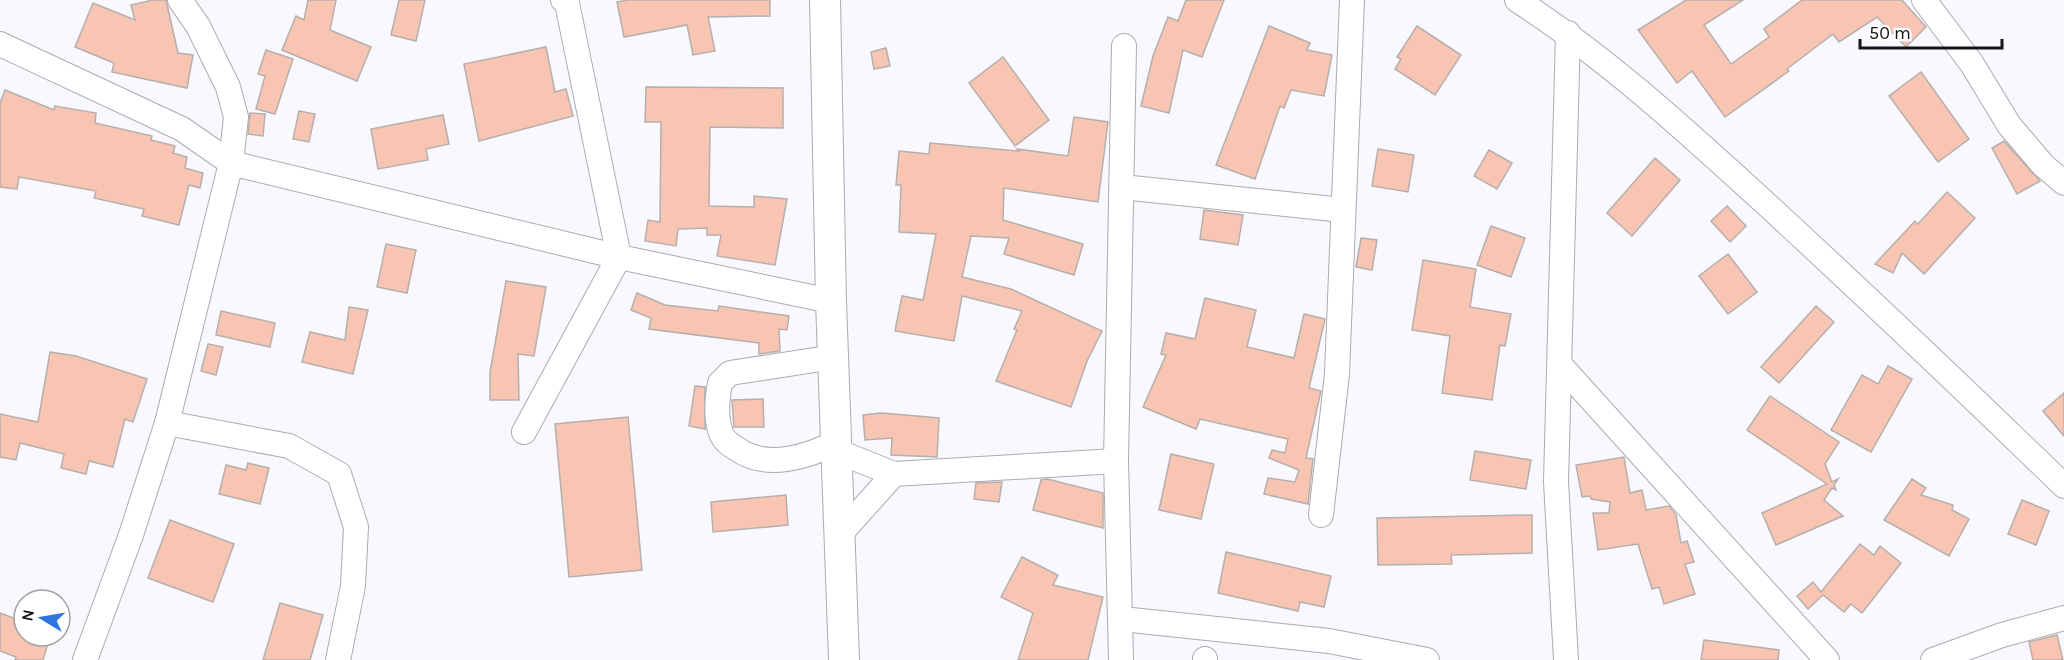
<svg xmlns="http://www.w3.org/2000/svg" width="2064" height="660" font-family="Karla,sans-serif">
	<rect width="100%" height="100%" fill="#f8f8fe"/>
	<g fill="#f8c5b3" stroke="#b6afad" stroke-width="1.5">
		<polygon points="153,0 166,0 178,53 193,55 187,88 112,72 114,63 75,47 93,3 135,20 131,5"/>
		<polygon points="308,0 336,0 330,30 371,47 357,81 282,50 296,16 304,20"/>
		<polygon points="399,0 425,0 416,41 391,35"/>
		<polygon points="628,0 770,0 770,16 708,17 715,51 693,55 687,25 624,37 617,2"/>
		<polygon points="1186,0 1224,0 1202,57 1183,50 1169,113 1141,106 1153,56 1168,17 1178,21"/>
		<polygon points="1686,0 1743,0 1704,25 1731,64 1769,37 1764,29 1802,0 1902,0 1926,27 1906,47 1877,17 1839,42 1833,34 1787,69 1789,71 1725,117 1692,71 1677,83 1638,30"/>
		<polygon points="1269,26 1310,43 1307,50 1332,55 1324,96 1291,90 1284,108 1280,106 1255,179 1216,165"/>
		<polygon points="1417,26 1461,55 1435,95 1395,69 1401,59 1397,57"/>
		<polygon points="546,47 555,92 566,89 573,116 479,141 464,64"/>
		<polygon points="886,48 890,66 874,69 871,52"/>
		<polygon points="266,50 293,59 275,114 256,109 265,76 258,74"/>
		<polygon points="1003,57 1049,120 1015,146 969,83"/>
		<polygon points="1921,72 1969,139 1938,162 1889,96"/>
		<polygon points="646,87 783,88 783,128 710,127 709,206 754,207 754,196 787,199 775,265 717,256 721,235 707,235 707,228 678,229 676,246 645,241 648,220 660,222 661,122 645,122"/>
		<polygon points="5,90 54,110 55,106 96,113 95,123 152,136 151,140 175,146 173,153 187,157 185,168 203,173 200,188 189,185 179,225 142,216 144,209 94,198 96,191 19,177 17,189 0,187 0,103"/>
		<polygon points="299,111 315,114 309,142 293,139"/>
		<polygon points="250,113 265,114 263,136 248,134"/>
		<polygon points="443,115 449,144 426,149 428,160 378,169 371,129"/>
		<polygon points="1074,117 1108,122 1098,202 1004,188 1003,220 1083,244 1074,275 1004,254 1009,238 971,236 962,277 1011,289 1102,331 1087,361 1071,407 996,381 1017,330 1014,329 1022,311 962,296 954,341 895,331 902,296 923,300 936,234 899,232 901,185 896,185 899,151 929,154 930,143 1019,151 1017,149 1068,156"/>
		<polygon points="2004,141 2040,181 2017,194 1992,148"/>
		<polygon points="1378,149 1414,155 1408,192 1372,186"/>
		<polygon points="1489,150 1512,163 1497,189 1474,176"/>
		<polygon points="1655,158 1680,180 1632,236 1607,213"/>
		<polygon points="1947,192 1975,218 1924,274 1902,253 1893,273 1875,264 1915,221 1918,224"/>
		<polygon points="1727,206 1746,226 1730,242 1711,221"/>
		<polygon points="1204,210 1243,215 1238,245 1200,239"/>
		<polygon points="1491,226 1525,238 1511,277 1477,265"/>
		<polygon points="1361,238 1377,240 1372,270 1356,267"/>
		<polygon points="386,244 416,250 407,293 377,287"/>
		<polygon points="1728,254 1757,292 1728,314 1699,276"/>
		<polygon points="1423,260 1476,269 1470,307 1511,314 1505,346 1500,345 1492,400 1442,393 1450,336 1412,330"/>
		<polygon points="506,281 546,287 534,356 518,354 519,400 490,400 490,372"/>
		<polygon points="637,293 665,305 718,311 719,306 789,316 787,330 779,329 780,351 759,354 759,343 649,329 651,318 631,310"/>
		<polygon points="1205,298 1256,310 1247,347 1294,358 1304,314 1325,319 1309,388 1321,391 1306,458 1313,459 1308,504 1264,494 1268,478 1295,482 1299,470 1269,458 1272,450 1285,453 1288,439 1200,419 1196,429 1143,407 1166,355 1161,354 1166,333 1195,339"/>
		<polygon points="1816,306 1834,322 1779,383 1761,367"/>
		<polygon points="349,307 368,310 353,374 302,362 310,332 345,340"/>
		<polygon points="221,311 275,323 270,347 216,335"/>
		<polygon points="208,344 223,347 216,375 201,371"/>
		<polygon points="50,352 76,356 147,379 133,422 125,419 113,467 89,461 86,474 61,468 64,454 20,443 16,460 0,457 0,414 38,422"/>
		<polygon points="1888,366 1912,379 1871,452 1831,430 1862,375 1878,384"/>
		<polygon points="695,386 705,387 705,429 689,426"/>
		<polygon points="2064,393 2064,436 2043,411"/>
		<polygon points="1770,396 1839,442 1825,464 1832,482 1838,479 1834,485 1836,490 1832,488 1824,500 1843,516 1776,545 1762,513 1827,484 1747,430"/>
		<polygon points="763,399 764,427 734,427 732,400"/>
		<polygon points="882,413 939,418 937,457 891,455 892,438 865,440 863,415"/>
		<polygon points="628,417 642,570 569,577 555,424"/>
		<polygon points="1475,451 1531,460 1526,489 1470,480"/>
		<polygon points="1171,454 1214,464 1201,519 1159,510"/>
		<polygon points="1624,457 1630,493 1642,490 1646,510 1669,506 1676,515 1681,543 1687,541 1694,562 1685,564 1695,594 1664,604 1659,587 1652,589 1638,544 1598,550 1593,513 1609,513 1610,502 1591,499 1590,496 1582,497 1576,465"/>
		<polygon points="248,463 269,468 260,504 219,494 226,465 246,470"/>
		<polygon points="1047,479 1103,493 1103,528 1033,510 1041,480"/>
		<polygon points="1912,479 1926,488 1921,495 1953,505 1952,510 1969,519 1949,556 1884,520"/>
		<polygon points="1002,482 999,502 974,499 976,483"/>
		<polygon points="786,495 788,525 713,532 711,502"/>
		<polygon points="2022,500 2049,511 2036,545 2008,534"/>
		<polygon points="1532,515 1532,553 1451,555 1452,564 1378,565 1377,518"/>
		<polygon points="170,520 234,544 213,602 148,578"/>
		<polygon points="1860,544 1874,555 1880,546 1901,563 1862,613 1851,604 1844,612 1823,595 1808,609 1797,596 1813,582 1821,592"/>
		<polygon points="1226,552 1331,576 1324,607 1300,602 1298,611 1218,593"/>
		<polygon points="1022,557 1058,575 1053,585 1103,597 1088,660 1018,660 1033,613 1001,597"/>
		<polygon points="280,603 323,615 310,660 263,660"/>
		<polygon points="0,613 24,622 24,636 50,636 43,660 15,660 16,657 0,651"/>
		<polygon points="2057,635 2063,660 2033,660 2029,642"/>
		<polygon points="1704,640 1779,650 1778,660 1701,660"/>
	</g>
	<g fill="none" stroke-linecap="round" stroke-linejoin="round">
		<g stroke="#ababb1" stroke-width="26">
			<g id="minor">
				<path d="M1517 0C1607 58 1684 129 1763 201 1865 295 1965 390 2064 486"/>
				<polyline points="1924,0 1972,64 2009,125 2043,165 2064,183"/>
				<polyline points="0,44 182,129 231,163 619,257 831,301"/>
				<polyline points="1122,187 1343,210"/>
				<path d="M834 357 730 373 720 383C717 399 715 417 721 433 724 441 730 445 737 449 766 470 809 457 838 441"/>
				<polyline points="1561,366 1827,660"/>
				<polyline points="167,423 289,446 339,474 356,527 353,586 338,660"/>
				<polyline points="524,432 619,257 567,3 563,0"/>
				<polyline points="839,452 894,474"/>
				<polyline points="1321,515 1337,374 1352,0"/>
				<polyline points="841,533 894,474 1116,461"/>
				<polyline points="1122,619 1329,641 1427,660"/>
				<polyline points="85,660 131,535 167,423 231,163 236,117 228,87 198,26 180,0"/>
				<polyline points="1121,660 1116,461 1124,46"/>
				<polyline points="1205,660 1205,659"/>
				<polyline points="1566,660 1556,482 1568,33"/>
				<polyline points="1933,660 2002,635 2064,618"/>
			</g>
		</g>
		<g stroke="#ababb1" stroke-width="32">
			<polyline id="major" points="825,0 831,301 844,660"/>
		</g>
		<use href="#minor" stroke="#fff" stroke-width="24"/>
		<use href="#major" stroke="#fff" stroke-width="30"/>
	</g>
	<g transform="translate(42 618) rotate(281)"><circle r="28" fill="#ffffff" stroke="#a1a1a2" stroke-width="1.5"/>
	<path d="M0-4.5L10 22L0 15L-10 22Z" fill="#2e75e2"/>
	<text y="-9" font-size="16" font-weight="bold" text-anchor="middle" fill="#151517">N</text>
	</g>
	<path d="M1860 39v9h142v-9" fill="none" stroke="#151517" stroke-width="3"/>
	<text x="1869" y="39" font-size="18" fill="#151517" stroke="#ffffff" stroke-width="4.5" paint-order="stroke">50 m</text>
</svg>
